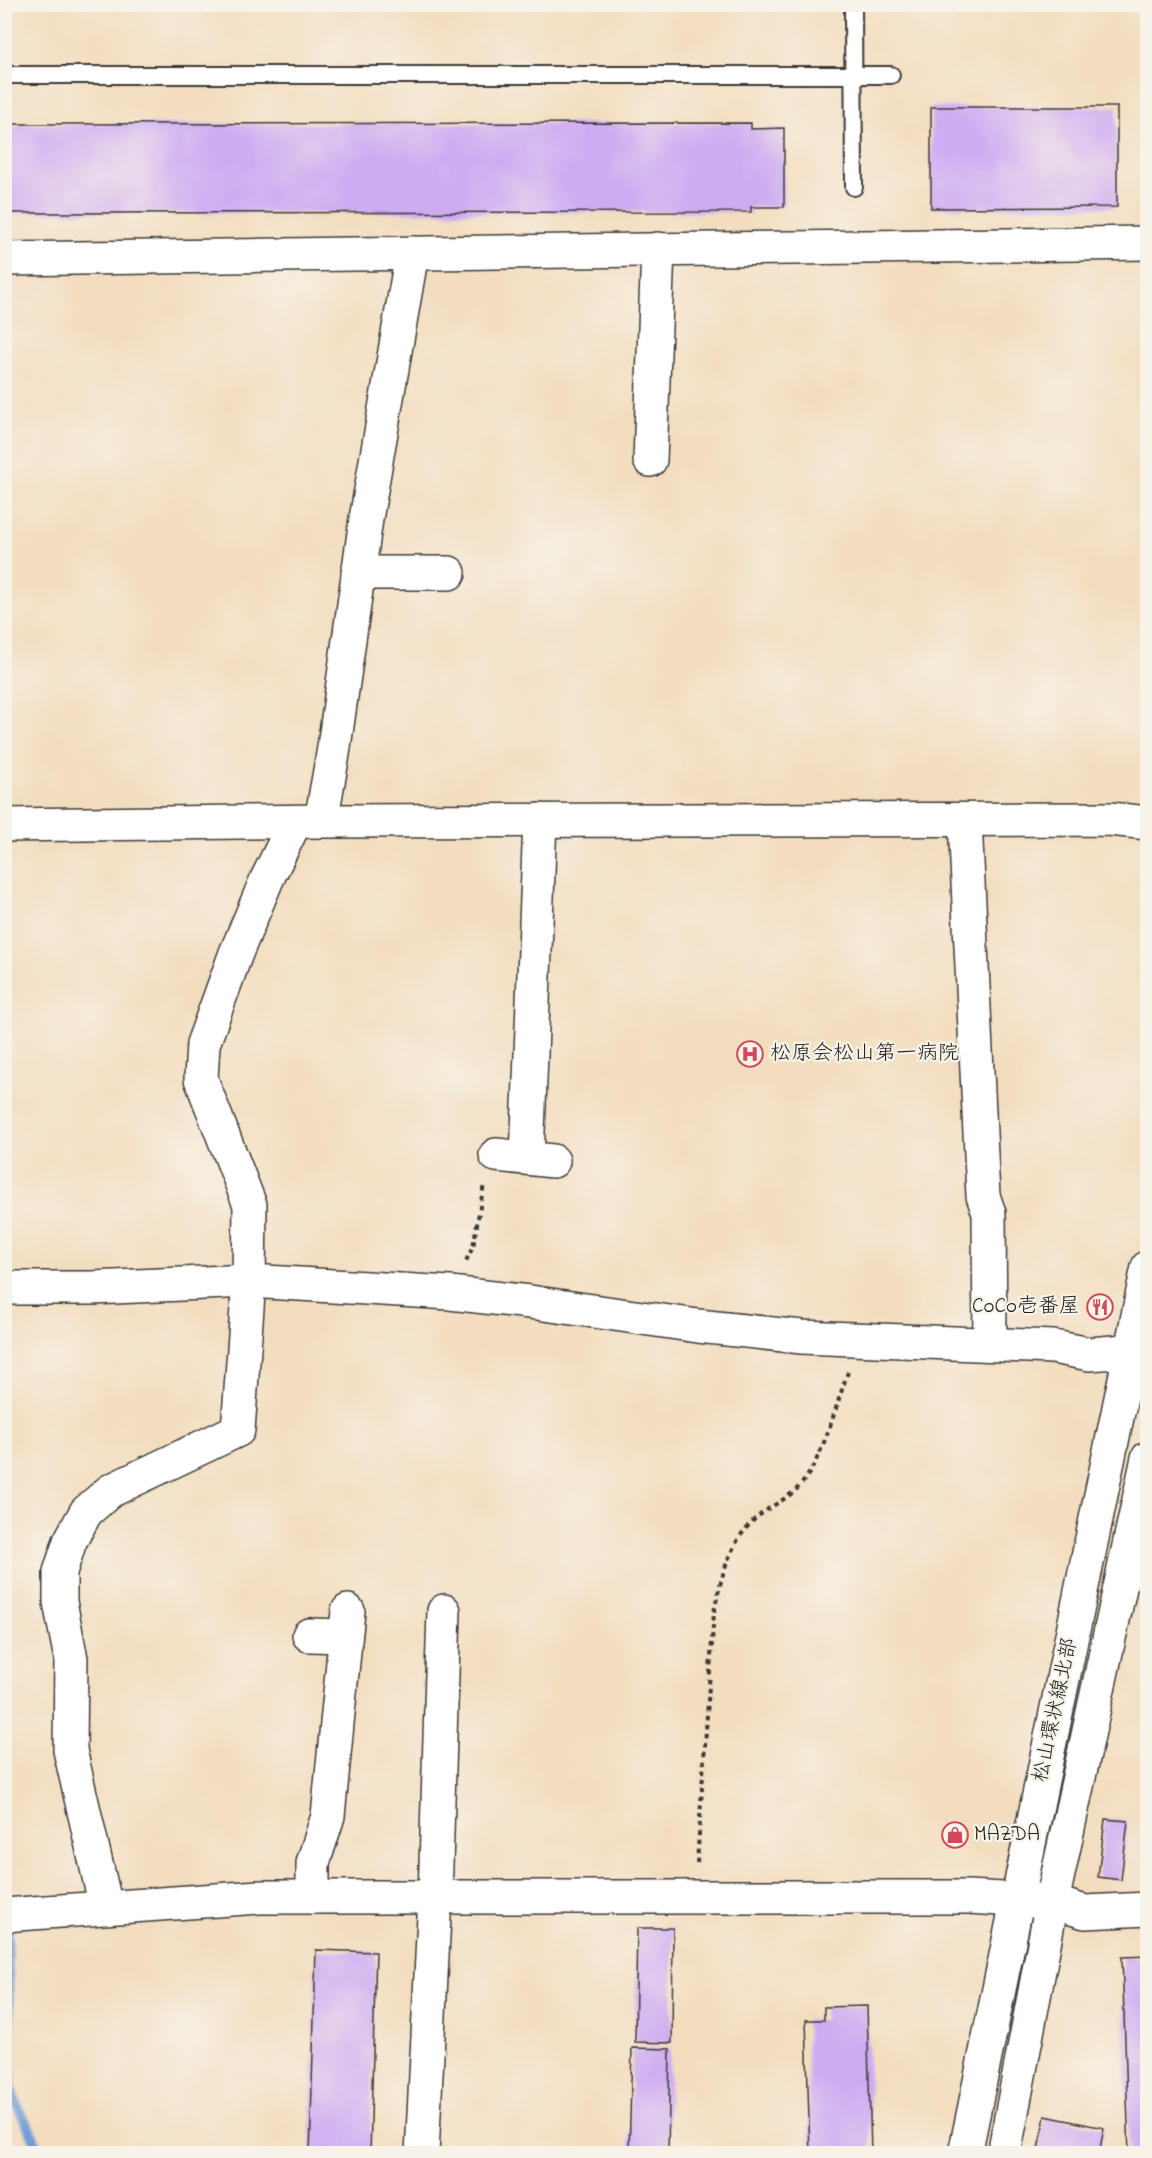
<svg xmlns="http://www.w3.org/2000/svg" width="1152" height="2158" font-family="'Indie Flower','Klee One',sans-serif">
	<rect width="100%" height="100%" fill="#f7f3e8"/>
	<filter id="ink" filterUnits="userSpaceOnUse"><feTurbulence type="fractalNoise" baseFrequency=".0167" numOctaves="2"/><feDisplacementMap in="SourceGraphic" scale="12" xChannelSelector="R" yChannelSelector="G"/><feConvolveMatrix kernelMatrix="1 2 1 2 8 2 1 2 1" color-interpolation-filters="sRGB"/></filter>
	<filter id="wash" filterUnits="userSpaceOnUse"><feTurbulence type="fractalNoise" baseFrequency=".008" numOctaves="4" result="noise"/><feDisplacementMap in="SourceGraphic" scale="24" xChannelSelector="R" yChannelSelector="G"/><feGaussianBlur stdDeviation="1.35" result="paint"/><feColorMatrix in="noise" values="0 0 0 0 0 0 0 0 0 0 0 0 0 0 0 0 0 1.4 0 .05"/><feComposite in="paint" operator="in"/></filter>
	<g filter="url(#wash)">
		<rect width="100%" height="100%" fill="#f3ddbf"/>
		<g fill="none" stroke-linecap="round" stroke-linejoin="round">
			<path stroke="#6e9dd7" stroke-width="10" d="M7 1932 11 2087C16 2113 35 2129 38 2154"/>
		</g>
		<g id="blocks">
			<g fill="#cfacf2">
				<polygon points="931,107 1117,107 1117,207 931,208"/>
				<polygon points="751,123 751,129 784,128 784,207 751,207 751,212 4,213 4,124"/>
				<polygon points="1105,1819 1128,1821 1121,1880 1098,1877"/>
				<polygon points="637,1928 673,1928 672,2043 635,2042"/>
				<polygon points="316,1950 376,1952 370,2154 310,2154"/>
				<polygon points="1148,1956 1148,2154 1129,2154 1122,1957"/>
				<polygon points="867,2006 871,2154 810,2154 806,2020 824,2020 824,2007"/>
				<polygon points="632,2048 670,2049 668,2154 629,2154"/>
				<polygon points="1045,2116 1104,2128 1099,2154 1037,2154"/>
			</g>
		</g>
	</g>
	<g filter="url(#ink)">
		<use href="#blocks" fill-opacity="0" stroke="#3c3934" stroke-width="1.5"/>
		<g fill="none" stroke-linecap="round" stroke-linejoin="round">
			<g stroke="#3c3934" stroke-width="20">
				<g id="service">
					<polyline points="853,4 854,187"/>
					<polyline points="4,75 891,75"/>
				</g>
			</g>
			<g stroke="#3c3934" stroke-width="36">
				<g id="minor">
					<polyline points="650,460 658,249"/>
					<polyline points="358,573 449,573"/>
					<polyline points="965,820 983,1196 989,1213 990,1344"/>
					<polyline points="321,821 333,754 366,519 412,253"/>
					<polyline points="4,825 321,821 1110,819 1148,823"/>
					<polyline points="496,1155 553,1161"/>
					<polyline points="527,1158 540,820"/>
					<polyline points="309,1635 345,1636"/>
					<polyline points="313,1897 313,1863 328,1816 348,1611"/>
					<polyline points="106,1907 70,1750 71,1659 60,1602 60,1572 70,1541 86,1512 110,1491 238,1430 249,1281 250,1205 201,1079 203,1044 236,953 267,879 295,822"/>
					<polyline points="4,1915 259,1897 968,1897 1052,1902 1085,1912 1148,1909"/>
					<polyline points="422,2154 435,1897 444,1611"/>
				</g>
			</g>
			<g stroke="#3c3934" stroke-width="36">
				<g id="tertiary">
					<polyline points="4,259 1148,243"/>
					<polyline points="4,1288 92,1288 249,1281 450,1293 530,1302 698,1326 802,1337 1053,1347 1090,1354 1148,1349"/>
					<polyline points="965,2154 1148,1267"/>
					<polyline points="1004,2154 1052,1902 1148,1458"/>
				</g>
			</g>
			<g stroke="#3c3934" stroke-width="4" stroke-dasharray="4.5 4.5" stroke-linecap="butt">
				<polyline points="466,1261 473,1247 484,1184"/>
				<path d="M697 1863 714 1612C721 1578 729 1542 756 1518 771 1505 791 1498 803 1482 824 1455 836 1405 848 1372"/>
			</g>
			<use href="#service" stroke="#fff" stroke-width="16"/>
			<use href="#minor" stroke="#fff" stroke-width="33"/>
			<use href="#tertiary" stroke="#fff" stroke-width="33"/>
		</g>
	</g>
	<defs>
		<g id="hospital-ring" transform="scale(1.35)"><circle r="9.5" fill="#f7f3e8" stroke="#d1495b" stroke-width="1.5"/><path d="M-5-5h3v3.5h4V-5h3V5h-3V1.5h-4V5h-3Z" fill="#d1495b"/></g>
		<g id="restaurant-ring" transform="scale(1.35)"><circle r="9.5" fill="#f7f3e8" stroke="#d1495b" stroke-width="1.5"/><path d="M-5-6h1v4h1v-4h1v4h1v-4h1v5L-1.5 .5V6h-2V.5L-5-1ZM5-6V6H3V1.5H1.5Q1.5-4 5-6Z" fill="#d1495b"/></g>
		<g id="shop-ring" transform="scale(1.35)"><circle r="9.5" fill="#f7f3e8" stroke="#d1495b" stroke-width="1.5"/><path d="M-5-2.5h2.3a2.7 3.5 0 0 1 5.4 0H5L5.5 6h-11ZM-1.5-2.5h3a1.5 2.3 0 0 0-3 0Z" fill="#d1495b"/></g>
	</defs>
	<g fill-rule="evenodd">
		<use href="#hospital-ring" x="750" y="1054"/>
		<use href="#restaurant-ring" x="1100" y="1307"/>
		<use href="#shop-ring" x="955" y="1835"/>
	</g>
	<g text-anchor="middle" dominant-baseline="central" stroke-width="4.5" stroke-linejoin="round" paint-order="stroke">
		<g font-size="21" fill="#1c1c1c" stroke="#f7f3e8" text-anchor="start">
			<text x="770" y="1054">松原会松山第一病院</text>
			<text x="1080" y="1307" text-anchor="end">CoCo壱番屋</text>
			<text x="974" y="1835">MAZDA</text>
		</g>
		<g font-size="21" fill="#1c1c1c" stroke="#f7f3e8">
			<text transform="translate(1056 1710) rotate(-78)">松山環状線北部</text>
		</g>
	</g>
	<rect width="1152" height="2158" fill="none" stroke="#f7f3e8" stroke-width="24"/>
</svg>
